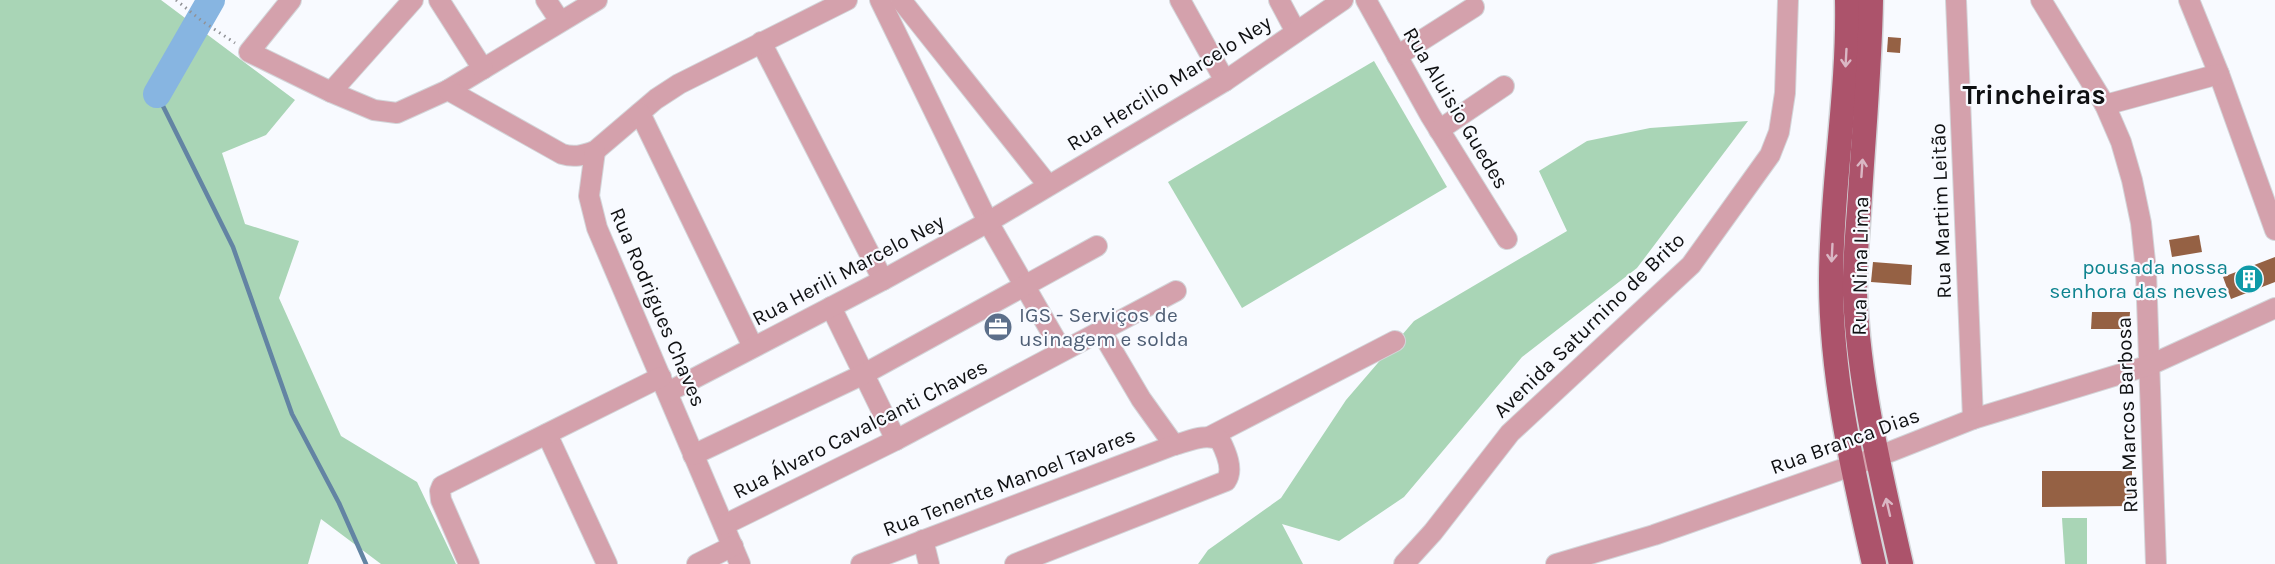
<svg xmlns="http://www.w3.org/2000/svg" width="2275" height="564" font-family="Karla,sans-serif">
	<rect width="100%" height="100%" fill="#f8faff"/>
	<g fill="#a9d5b6">
		<polygon points="0,0 161,0 295,100 266,135 222,153 245,224 299,241 279,298 341,436 417,482 456,564 381,564 321,519 308,564 0,564"/>
		<polygon points="1374,61 1447,187 1242,308 1168,182"/>
		<polygon points="1748,121 1637,268 1522,357 1404,497 1339,541 1282,524 1303,564 1198,564 1208,550 1281,498 1346,400 1414,321 1567,231 1539,171 1587,141 1650,128"/>
		<polygon points="2062,518 2087,518 2087,564 2065,564"/>
	</g>
	<g fill="none" stroke-linecap="round" stroke-linejoin="round">
		<polyline stroke="#6384a3" stroke-width="4.5" points="157,94 233,247 292,414 339,503 366,564"/>
		<polyline stroke="#87b5e1" stroke-width="28" points="157,94 211,0"/>
	</g>
	<g fill="#956144">
		<polygon points="1888,37 1901,38 1900,53 1887,52"/>
		<polygon points="2199,235 2202,252 2172,257 2169,240"/>
		<polygon points="2275,257 2275,282 2231,299 2223,277"/>
		<polygon points="1873,262 1912,265 1911,285 1871,282"/>
		<polygon points="2092,312 2130,312 2129,329 2091,329"/>
		<polygon points="2042,471 2132,471 2132,506 2042,507"/>
	</g>
	<g fill="none" stroke-linecap="round" stroke-linejoin="round">
		<g stroke="#d3d5d9" stroke-width="22">
			<g id="minor">
				<polyline points="291,0 249,52 331,92 374,110 397,113 448,90 597,0"/>
				<polyline points="439,0 483,69"/>
				<polyline points="546,0 560,21"/>
				<polyline points="880,0 988,222 1062,351"/>
				<polyline points="901,0 1048,185"/>
				<polyline points="1180,0 1225,81"/>
				<polyline points="1279,0 1296,32"/>
				<polyline points="1366,0 1430,115 1507,239"/>
				<polyline points="1956,0 1973,419"/>
				<polyline points="2041,0 2105,105 2121,142 2132,180 2141,223 2146,271 2156,564"/>
				<polyline points="2189,0 2219,74 2275,230"/>
				<polyline points="761,42 883,280"/>
				<polyline points="1397,56 1474,7"/>
				<path d="M448 90 562 154C575 158 583 155 595 151L656 99 679 84 847 0"/>
				<polyline points="331,92 413,0"/>
				<polyline points="2105,105 2219,74"/>
				<polyline points="640,113 753,347"/>
				<polyline points="1439,130 1504,86"/>
				<polyline points="595,151 589,196 597,228 740,564"/>
				<polyline points="831,307 896,440"/>
				<polyline points="1101,331 1141,399 1174,445"/>
				<polyline points="668,392 883,280 988,222 1225,81 1343,0"/>
				<polyline points="547,434 607,564"/>
				<polyline points="1211,436 1395,341"/>
				<polyline points="693,455 864,374 1097,246"/>
				<polyline points="724,525 896,440 1176,291"/>
				<polyline points="923,540 929,564"/>
				<polyline points="469,564 441,500 440,491 442,486 661,377"/>
				<polyline points="697,564 733,546"/>
				<path d="M861 564 1174 445C1190 441 1205 433 1220 440 1226 452 1234 470 1226 481L1015 564"/>
				<polyline points="1404,564 1433,532 1510,433 1691,265 1770,155 1779,132 1785,93 1788,0"/>
				<polyline points="1556,564 1654,535 1877,457 1973,419 2150,365 2275,308"/>
			</g>
		</g>
		<g stroke="#d3d5d9" stroke-width="27">
			<g id="major">
				<path d="M1847 0C1849 94 1831 187 1831 281 1831 378 1853 471 1874 564"/>
				<path d="M1871 0C1870 65 1864 130 1860 195 1858 228 1854 262 1855 295 1859 386 1881 475 1901 564"/>
			</g>
		</g>
		<polyline stroke="#919296" stroke-width="3" stroke-dasharray="1.5 4.5" stroke-linecap="butt" points="176,0 202,21 235,43"/>
		<use href="#minor" stroke="#d4a1ac" stroke-width="20"/>
		<use href="#major" stroke="#ac536b" stroke-width="24"/>
	</g>
	<defs><path id="oneway-shaft" d="M-6 0H5M1.5-3L5.5 0L1.5 3" fill="none" stroke-width="1.6" stroke-linecap="round" stroke-linejoin="round" transform="scale(1.5)"/></defs>
	<g stroke="#dab7c4">
		<use href="#oneway-shaft" transform="translate(1846 58) rotate(93)"/>
		<use href="#oneway-shaft" transform="translate(1862 168) rotate(-86)"/>
		<use href="#oneway-shaft" transform="translate(1832 253) rotate(93)"/>
		<use href="#oneway-shaft" transform="translate(1888 507) rotate(-103)"/>
	</g>
	<defs>
		<g id="building-disc" transform="scale(1.5)"><circle r="9.5" fill="#0f9aa8" stroke="#f8faff"/><path d="M-4-6H4V6H1V3H-1V6H-4ZM-2.5-4.3h1.7v1.8h-1.7ZM.8-4.3h1.7v1.8H.8ZM-2.5-1h1.7V.8h-1.7ZM.8-1h1.7V.8H.8Z" fill="#fff"/></g>
		<g id="office-disc" transform="scale(1.5)"><circle r="9.5" fill="#5c6f8a" stroke="#f8faff"/><path d="M-6-3h4V-5.5h4V-3h4V5H-6ZM-1-4.5V-3h2v-1.5ZM-6 0V1H6V0Z" fill="#fff"/></g>
	</defs>
	<g fill-rule="evenodd">
		<use href="#building-disc" x="2249" y="279"/>
		<use href="#office-disc" x="998" y="327"/>
	</g>
	<g text-anchor="middle" dominant-baseline="central" stroke-width="4.5" stroke-linejoin="round" paint-order="stroke">
		<g font-size="21" fill="#0f1012" stroke="#f8faff">
			<text transform="translate(1169 83) rotate(-32)">Rua Hercilio Marcelo Ney</text>
			<text transform="translate(1456 108) rotate(59)">Rua Aluisio Guedes</text>
			<text transform="translate(1941 211) rotate(-92)">Rua Martim Leitão</text>
			<text transform="translate(1860 266) rotate(-89)">Rua Nina Lima</text>
			<text transform="translate(848 270) rotate(-28)">Rua Herili Marcelo Ney</text>
			<text transform="translate(658 307) rotate(67)">Rua Rodrigues Chaves</text>
			<text transform="translate(1589 325) rotate(-44)">Avenida Saturnino de Brito</text>
			<text transform="translate(2127 415) rotate(-92)">Rua Marcos Barbosa</text>
			<text transform="translate(860 429) rotate(-27)">Rua Álvaro Cavalcanti Chaves</text>
			<text transform="translate(1845 441) rotate(-20)">Rua Branca Dias</text>
			<text transform="translate(1009 482) rotate(-21)">Rua Tenente Manoel Tavares</text>
		</g>
		<g font-size="21" fill="#0d838f" stroke="#f8faff" text-anchor="end">
			<text x="2228" y="267">pousada nossa<tspan x="2228" dy="24">senhora das neves</tspan></text>
		</g>
		<g font-size="21" fill="#4e5e75" stroke="#f8faff" text-anchor="start">
			<text x="1019" y="315">IGS - Serviços de<tspan x="1019" dy="24">usinagem e solda</tspan></text>
		</g>
		<g font-size="27" font-weight="bold" fill="#0f1012" stroke="#f8faff">
			<text x="2034" y="95">Trincheiras</text>
		</g>
	</g>
</svg>
